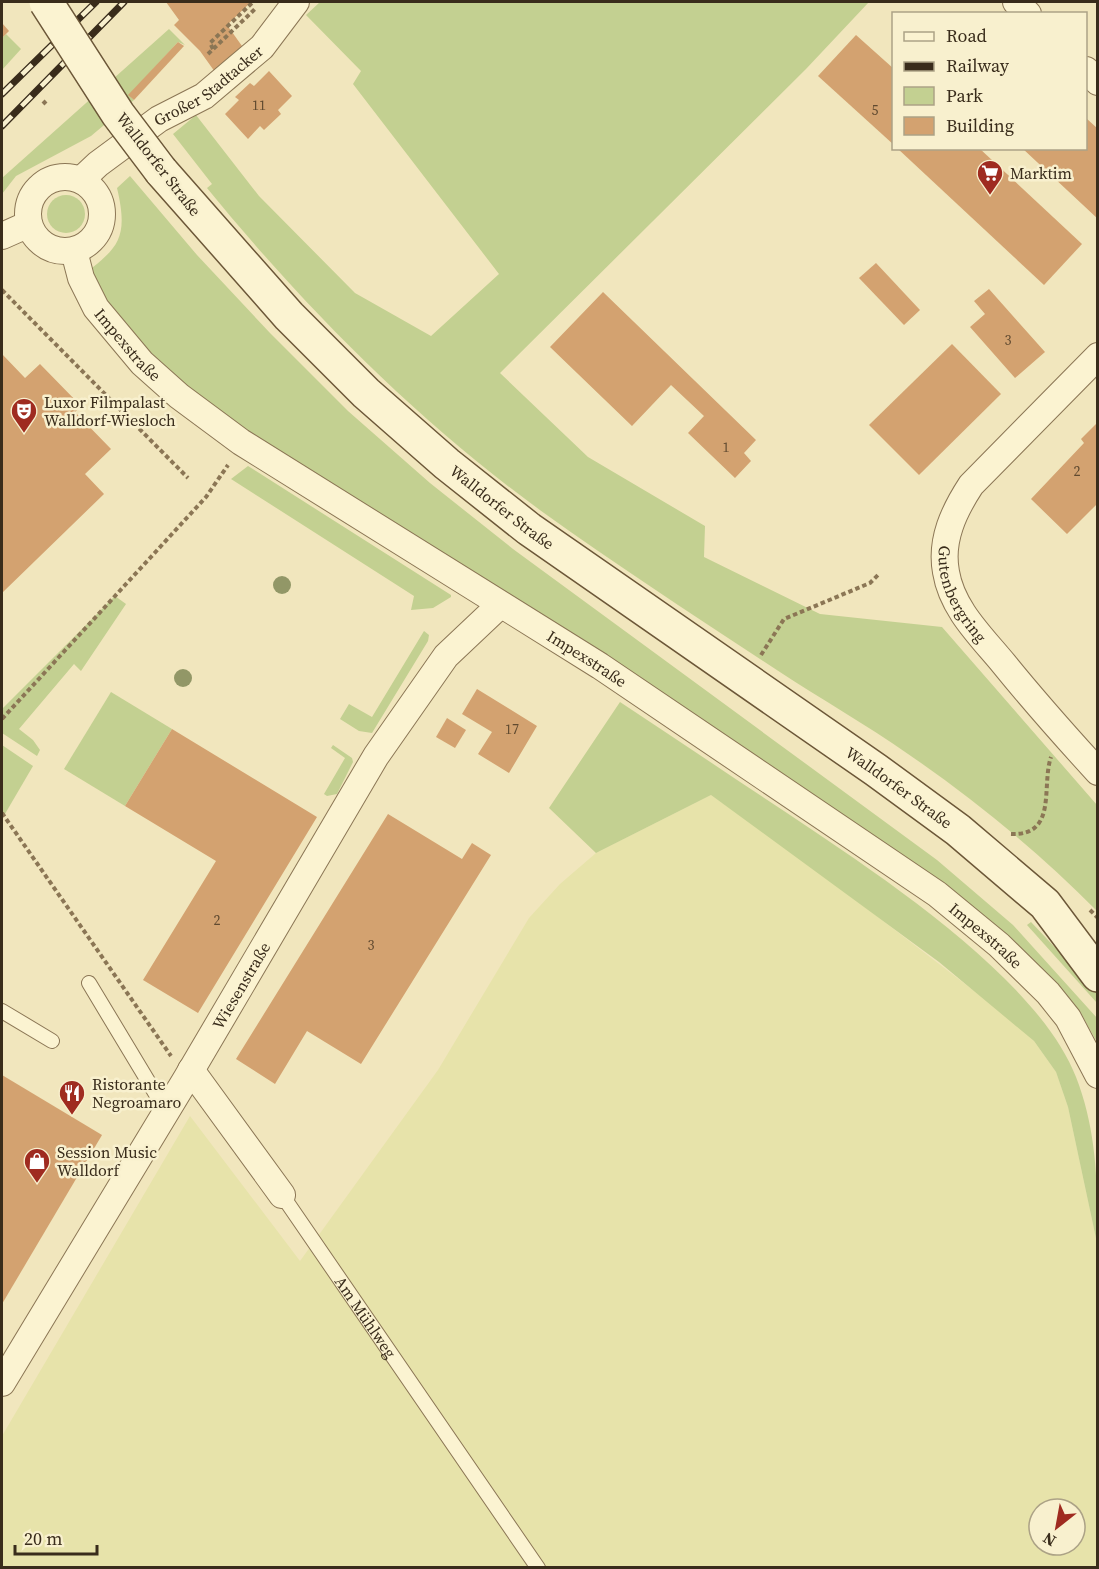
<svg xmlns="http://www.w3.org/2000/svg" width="1099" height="1569" font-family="'Source Serif 4',serif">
	<rect width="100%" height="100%" fill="#f1e6bd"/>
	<path fill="#e7e3aa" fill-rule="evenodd" d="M711 795 813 867 1008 1017 1034 1041 1056 1072 1068 1107 1097 1243V1567L2 1568V1436L190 1116 300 1261 438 1070 529 918 560 884 596 853ZM1039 1509H1075V1545H1039Z"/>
	<g fill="#c3d091">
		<path d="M320 2H869L806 69 500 373 588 457 705 526 704 557 820 614 942 627 1097 805V911C1035 848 965 792 892 743 848 714 803 688 760 659 687 611 614 563 544 513 418 422 305 308 207 188L212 184 173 134 196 115 259 196 355 293 431 336 499 274 353 84 361 71 306 15Z"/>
		<polygon points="169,29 185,45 178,42 129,95 134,100 91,136 16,176 2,194 2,178"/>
		<polygon points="6,34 21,49 2,70 2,38"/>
		<path d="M130 176 197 255 270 333 348 411 430 483 513 549 937 860 1013 925 1097 1018V1042L1079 1010 1050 986 275 457 159 365 74 282C116 249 130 243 117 188Z"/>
		<circle cx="66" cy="214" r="19"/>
		<polygon points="248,466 451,595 451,597 433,608 411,610 414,596 231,479"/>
		<polygon points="115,596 126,604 81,671 74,664 19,729 33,740 40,750 37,756 2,733 2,709"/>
		<polygon points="424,631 429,635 428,641 372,733 359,731 340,719 349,704 372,717"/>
		<polygon points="111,692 172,729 125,806 64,769"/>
		<path d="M620 702C676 739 731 776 787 813 875 872 1037 977 1076 1077 1097 1131 1098 1185 1097 1243L1068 1107 1056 1072 1034 1041 939 962 711 795 596 853 549 808Z"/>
		<polygon points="2,745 33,766 2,819"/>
		<polygon points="333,745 352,758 353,762 337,794 327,796 324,794 345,758 331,748"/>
		<polygon points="1031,922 1097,992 1097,1003 1027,925"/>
	</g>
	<g fill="#d3a270">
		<polygon points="166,2 251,2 227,25 242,46 215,72 200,51 174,25 179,20"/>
		<polygon points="2,23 9,31 2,38"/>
		<polygon points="856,35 894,69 894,145 818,76"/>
		<polygon points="178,42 184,46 134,100 128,95"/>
		<polygon points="269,71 292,96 278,110 281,114 264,130 260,126 248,139 225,114 239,100 235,97 250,83 254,86"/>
		<polygon points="1086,118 1098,129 1098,219 1022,148 1086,148"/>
		<polygon points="897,148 979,148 1082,244 1044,285"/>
		<polygon points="876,263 920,310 904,325 859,278"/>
		<polygon points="989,289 1045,352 1015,378 970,327 985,314 974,301"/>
		<polygon points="603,292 756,440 744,453 751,461 735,478 688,433 704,416 671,385 632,426 550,347"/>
		<polygon points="952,344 1001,394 919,475 869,425"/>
		<polygon points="2,354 25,378 40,364 81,406 75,412 111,449 85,474 104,494 2,593"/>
		<polygon points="1098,422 1098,503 1067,534 1031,499 1084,443 1081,439"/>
		<polygon points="477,689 537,726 509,773 478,754 492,732 462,714"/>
		<polygon points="447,718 466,730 455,748 436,737"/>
		<polygon points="172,729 317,817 198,1013 143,980 216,861 125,806"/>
		<polygon points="388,814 462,859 472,843 491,855 361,1064 307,1031 275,1084 236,1059"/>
		<polygon points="2,1075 102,1135 2,1304"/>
	</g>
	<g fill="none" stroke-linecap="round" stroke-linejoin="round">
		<g stroke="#8b7655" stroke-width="16">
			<g id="lane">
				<polyline points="89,983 166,1111"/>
				<polyline points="2,1011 52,1041"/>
				<path id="s1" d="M282 1195 538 1568"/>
			</g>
		</g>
		<g stroke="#8b7655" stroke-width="28">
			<g id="street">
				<polyline points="1016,2 1028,14"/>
				<polyline points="1086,70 1098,82"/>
				<circle cx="65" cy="214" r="37"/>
				<path id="s2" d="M81 180 98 164 159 119 204 96 262 47 296 2"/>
				<polyline points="2,236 29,224"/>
				<path id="s3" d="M74 251 81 278 96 308 142 363 179 396 241 442 600 666 937 894 999 945 1048 993 1068 1018 1098 1075"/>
				<path id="s4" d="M1098 356 971 485C954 511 940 540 946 572 952 609 981 636 1004 664 1034 701 1066 737 1098 772"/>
				<polyline points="191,1070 282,1195"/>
				<path id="s5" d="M2 1383 186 1079 376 756 446 656 500 605"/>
			</g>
		</g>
		<g stroke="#6c5738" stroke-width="36">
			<g id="secondary">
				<path id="s6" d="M161 171 289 316 366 393 447 464 529 529 876 770 958 830 1045 904 1098 975"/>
			</g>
		</g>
		<g stroke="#8b7655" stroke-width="4" stroke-dasharray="4.5 3" stroke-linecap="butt">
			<polyline points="213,49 210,43 253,2"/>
			<polyline points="208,54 255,9"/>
			<polyline points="43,104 46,101"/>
			<polyline points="2,290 188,478"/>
			<polyline points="761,655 784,619 870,583 878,575"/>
			<polyline points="2,719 206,497 228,465"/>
			<polyline points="2,813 171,1056"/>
			<path d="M1011 834C1058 836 1041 786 1051 757"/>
			<polyline points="1090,910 1098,918"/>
		</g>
		<use href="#lane" stroke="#fbf3d1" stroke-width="14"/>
		<use href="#street" stroke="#fbf3d1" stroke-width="26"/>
		<use href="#secondary" stroke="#fbf3d1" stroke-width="33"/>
		<g stroke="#392c1b" stroke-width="7">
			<g id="rail">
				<polyline points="2,94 96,2"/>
				<polyline points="2,126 124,2"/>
			</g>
		</g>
		<use href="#rail" stroke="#f8f0ce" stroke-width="4.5" stroke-dasharray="14" stroke-linecap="butt"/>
		<g stroke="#6c5738" stroke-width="36" stroke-linecap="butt">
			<polyline id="secondary-bridge" points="46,2 118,114 161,171"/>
		</g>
		<use href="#secondary-bridge" stroke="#fbf3d1" stroke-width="33"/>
	</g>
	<g fill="#929767">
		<circle cx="282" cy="585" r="9"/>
		<circle cx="183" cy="678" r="9"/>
	</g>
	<defs>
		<g id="supermarket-pin" transform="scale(1.35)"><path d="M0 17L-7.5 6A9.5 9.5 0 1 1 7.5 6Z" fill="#9f2b20" stroke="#f8f0ce"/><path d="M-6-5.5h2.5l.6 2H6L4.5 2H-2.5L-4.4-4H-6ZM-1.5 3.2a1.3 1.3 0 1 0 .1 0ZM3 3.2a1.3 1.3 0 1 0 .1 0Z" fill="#fff"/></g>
		<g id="theatre-pin" transform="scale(1.35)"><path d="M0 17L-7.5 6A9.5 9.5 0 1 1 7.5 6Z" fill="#9f2b20" stroke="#f8f0ce"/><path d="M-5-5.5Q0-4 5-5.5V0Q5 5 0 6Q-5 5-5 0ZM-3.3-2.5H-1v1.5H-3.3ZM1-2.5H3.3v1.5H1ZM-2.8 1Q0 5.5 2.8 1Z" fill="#fff"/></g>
		<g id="restaurant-pin" transform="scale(1.35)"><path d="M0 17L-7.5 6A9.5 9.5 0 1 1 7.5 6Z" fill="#9f2b20" stroke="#f8f0ce"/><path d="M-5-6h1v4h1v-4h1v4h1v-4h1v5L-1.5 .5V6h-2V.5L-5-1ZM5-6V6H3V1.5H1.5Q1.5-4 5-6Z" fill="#fff"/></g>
		<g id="shop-pin" transform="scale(1.35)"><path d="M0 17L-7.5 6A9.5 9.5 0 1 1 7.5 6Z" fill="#9f2b20" stroke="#f8f0ce"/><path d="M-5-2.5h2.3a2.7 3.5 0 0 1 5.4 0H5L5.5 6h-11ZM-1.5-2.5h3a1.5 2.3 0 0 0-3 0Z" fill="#fff"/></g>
	</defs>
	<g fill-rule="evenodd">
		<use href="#supermarket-pin" x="990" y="173"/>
		<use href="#theatre-pin" x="24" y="411"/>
		<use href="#restaurant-pin" x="72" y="1093"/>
		<use href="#shop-pin" x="37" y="1161"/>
	</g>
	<g text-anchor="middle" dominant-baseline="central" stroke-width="5" stroke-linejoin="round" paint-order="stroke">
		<g font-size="14" fill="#604a30">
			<text x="259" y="105">11</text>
			<text x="875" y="110">5</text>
			<text x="1008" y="340">3</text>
			<text x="726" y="447">1</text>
			<text x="1077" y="471">2</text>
			<text x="512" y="729">17</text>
			<text x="217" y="920">2</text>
			<text x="371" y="945">3</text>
		</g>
		<g font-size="16" fill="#392c1b" stroke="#f8f0ce">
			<text stroke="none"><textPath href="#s2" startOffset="159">Großer Stadtacker</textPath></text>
			<text transform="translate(159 164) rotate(52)">Walldorfer Straße</text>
			<text stroke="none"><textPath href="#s3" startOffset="110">Impexstraße</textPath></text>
			<text stroke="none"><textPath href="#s6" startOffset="480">Walldorfer Straße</textPath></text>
			<text stroke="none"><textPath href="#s4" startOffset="300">Gutenbergring</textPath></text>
			<text stroke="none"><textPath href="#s3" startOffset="668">Impexstraße</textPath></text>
			<text stroke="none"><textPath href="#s6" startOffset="966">Walldorfer Straße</textPath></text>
			<text stroke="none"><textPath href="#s3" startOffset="1154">Impexstraße</textPath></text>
			<text stroke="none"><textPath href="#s5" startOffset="464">Wiesenstraße</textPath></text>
			<text stroke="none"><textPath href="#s1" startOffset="148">Am Mühlweg</textPath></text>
		</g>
		<g font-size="16" fill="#392c1b" stroke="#f8f0ce" text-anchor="start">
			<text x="1010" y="173">Marktim</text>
			<text x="44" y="402">Luxor Filmpalast<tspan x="44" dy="18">Walldorf-Wiesloch</tspan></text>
			<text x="92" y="1084">Ristorante<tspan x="92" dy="18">Negroamaro</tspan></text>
			<text x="57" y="1152">Session Music<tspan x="57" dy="18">Walldorf</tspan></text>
		</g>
	</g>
	<rect width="1099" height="1569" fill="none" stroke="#392c1b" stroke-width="6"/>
	<rect x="892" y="12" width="195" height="138" fill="#f8f0ce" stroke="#aca286" stroke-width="1.5"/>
	<rect x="904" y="32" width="30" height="9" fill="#fbf3d1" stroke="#aca286" stroke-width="1.5"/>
	<text x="946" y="42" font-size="18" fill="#392c1b">Road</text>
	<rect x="904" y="62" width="30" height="9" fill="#392c1b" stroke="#aca286" stroke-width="1.5"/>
	<text x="946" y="72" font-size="18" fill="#392c1b">Railway</text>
	<rect x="904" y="87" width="30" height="18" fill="#c3d091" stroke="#aca286" stroke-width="1.5"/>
	<text x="946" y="102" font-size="18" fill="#392c1b">Park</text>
	<rect x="904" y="117" width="30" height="18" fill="#d3a270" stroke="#aca286" stroke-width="1.5"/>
	<text x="946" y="132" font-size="18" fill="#392c1b">Building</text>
	<g transform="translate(1057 1527) rotate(211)"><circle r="28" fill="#f8f0ce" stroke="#aca286" stroke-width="1.5"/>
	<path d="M0-4.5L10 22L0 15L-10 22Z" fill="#9f2b20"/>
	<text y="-9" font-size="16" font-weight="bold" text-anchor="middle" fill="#392c1b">N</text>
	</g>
	<path d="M15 1545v9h82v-9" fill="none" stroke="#392c1b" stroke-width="3"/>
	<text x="24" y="1545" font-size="18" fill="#392c1b" stroke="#f8f0ce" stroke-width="4.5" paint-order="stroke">20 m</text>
</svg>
